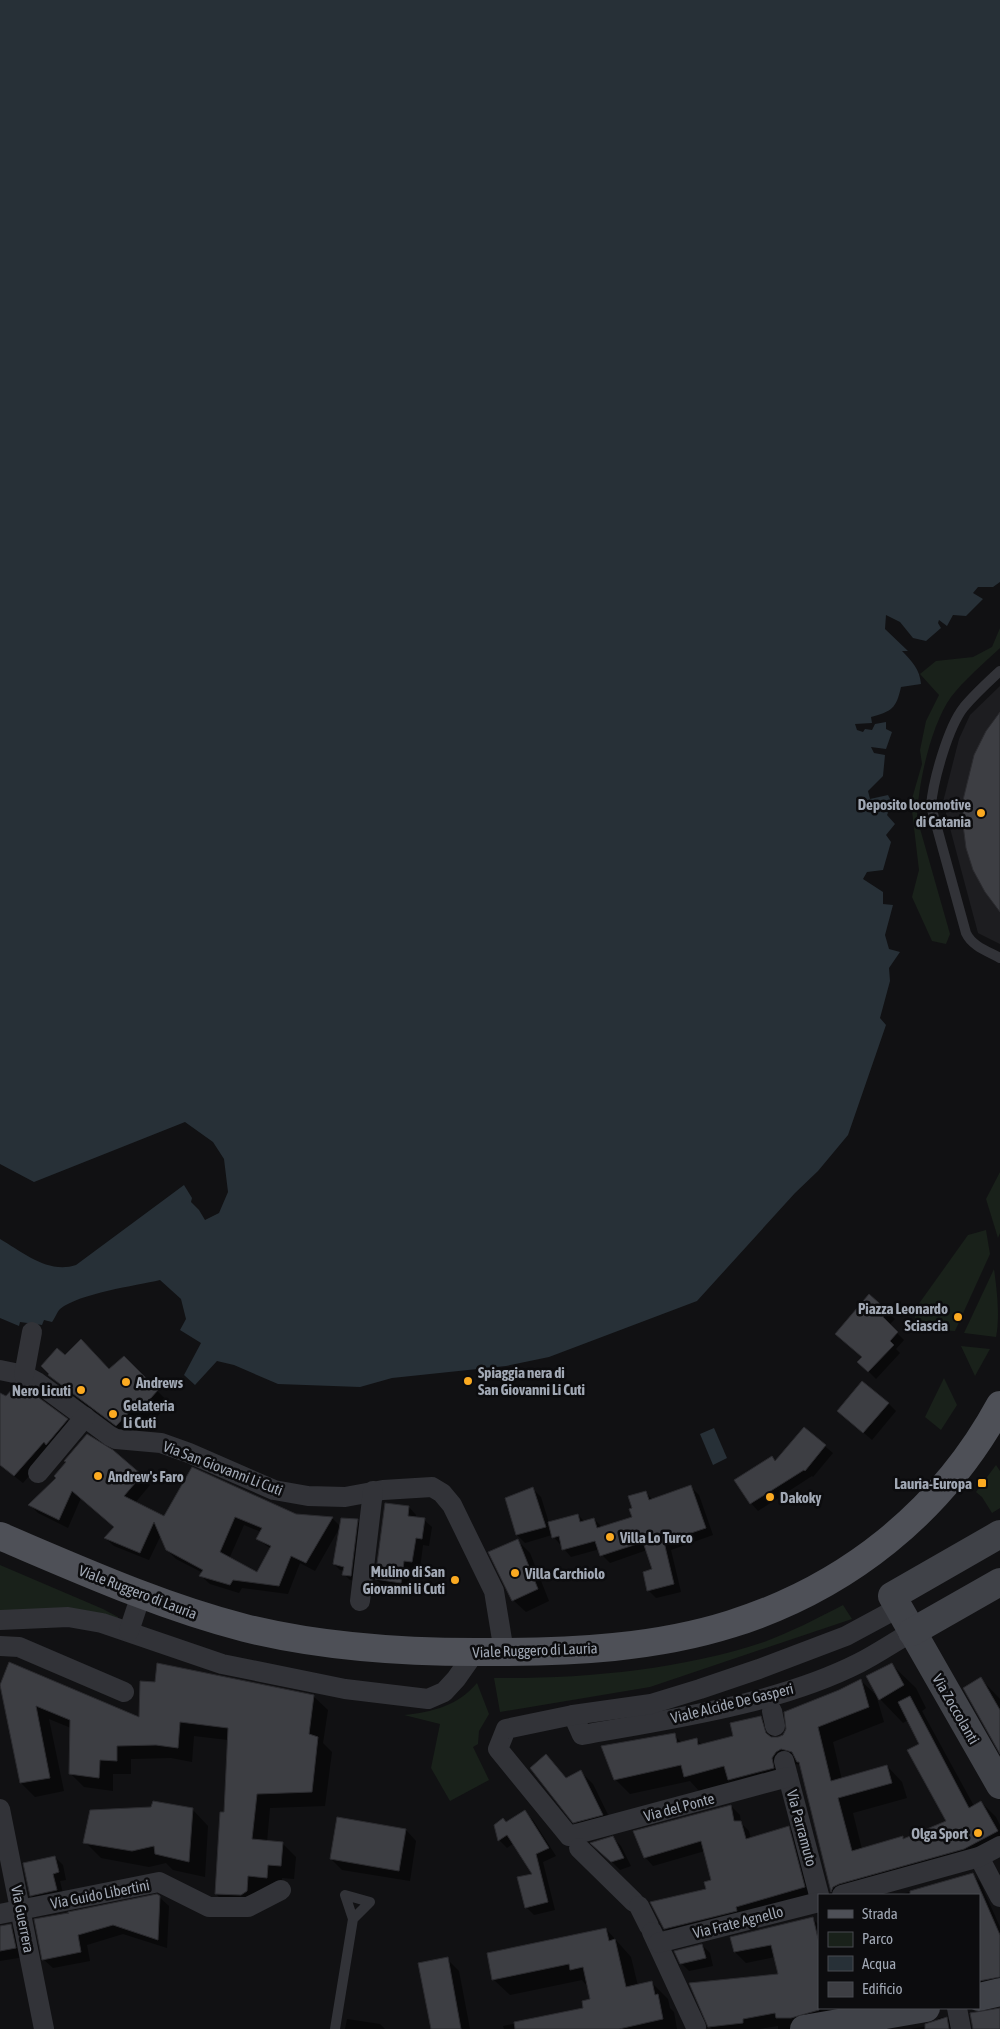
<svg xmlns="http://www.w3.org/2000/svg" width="1000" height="2029" font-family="'Asap Condensed',sans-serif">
	<rect width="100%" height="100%" fill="#111113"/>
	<polygon fill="#1d1d20" points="1000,686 1000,944 978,933 943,802 959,739 970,715"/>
	<g fill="#19211a">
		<path d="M1000 628V648C985 662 963 681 951 697 931 725 918 784 917 818L950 934 946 944 932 941 912 897 919 870 911 802 922 764 920 750 926 721 939 695 920 674 936 661 973 657 992 647Z"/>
		<polygon points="1000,1172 1000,1233 998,1238 986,1199"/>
		<polygon points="986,1230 990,1254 955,1331 912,1329 918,1305 968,1235"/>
		<path d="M994 1269C997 1290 1000 1318 996 1337L964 1333Z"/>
		<polygon points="961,1346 990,1349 975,1376"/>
		<polygon points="944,1378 957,1405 941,1430 925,1417"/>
		<polygon points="996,1465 1000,1471 1000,1508 992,1513 982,1497 976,1492"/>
		<polygon points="0,1565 103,1609 118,1617 118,1621 0,1611"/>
		<path d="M843 1605 852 1619 650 1687 500 1712 494 1678C582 1679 680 1670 764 1642 791 1632 818 1618 843 1605Z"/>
		<path d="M477 1683 489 1714 479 1731 478 1744 473 1747 489 1780 450 1801 431 1768 440 1724 404 1715C432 1712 458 1706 477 1683Z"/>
	</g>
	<g fill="#273037">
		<path d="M0 0H1000V582L993 587H978L973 593 983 599 966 616 953 615 947 626 939 620 938 623 941 628 926 641 913 638 900 622 886 615 885 629 908 651H902C912 661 920 670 921 684L901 687C896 709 892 711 871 717L872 723 855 724 857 730 863 732 865 729 872 730 875 724 886 722V729L892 732 886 749 871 747 874 753 885 755 883 776 868 791 870 799 888 795 892 803 887 815 895 824 886 835 891 842 883 870 867 872 863 879 883 892V904L893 905 885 935 889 949 900 952 889 968 890 981 880 1018 886 1025 848 1135 818 1171 795 1193 697 1301 549 1357 506 1366 392 1378 360 1387 278 1384 234 1365 217 1361 195 1385 184 1375 201 1343 180 1330 186 1319 181 1299 160 1280C135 1286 80 1293 60 1309 57 1312 55 1318 52 1322L44 1320 42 1325 20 1322 19 1326 0 1318V1239C24 1253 48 1274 76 1265L184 1185 192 1198 191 1202 199 1210 205 1220 219 1213 228 1192 224 1159 213 1142 185 1122 34 1182 0 1164Z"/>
		<polygon points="714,1428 727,1458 713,1465 700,1434"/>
	</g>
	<g fill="#0007" fill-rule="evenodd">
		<polygon points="887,1312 895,1319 889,1325 904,1340 896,1349 900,1353 876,1379 859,1362 863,1357 844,1341"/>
		<polygon points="124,1357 169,1403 156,1418 151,1414 129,1437 62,1387 50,1375 110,1370"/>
		<polygon points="0,1395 67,1420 75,1428 52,1449 23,1483 0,1465"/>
		<polygon points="888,1403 896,1411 872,1440 839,1411"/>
		<polygon points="804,1429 833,1453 813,1477 812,1476 758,1511 751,1503 772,1457 776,1462"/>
		<path d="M112 1451 150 1485 135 1503 165 1518 296 1515 332 1518 341 1527 357 1521 363 1527 357 1581 350 1580 344 1574 345 1571 340 1570 334 1564 340 1527 315 1571 300 1563 288 1594 242 1588 239 1593 210 1584 201 1576 203 1573 176 1559 167 1550 161 1535 149 1560 114 1546 105 1538 115 1527 81 1498 68 1528 38 1513 30 1505ZM244 1525 261 1532 258 1539 271 1549 258 1574 229 1559Z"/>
		<polygon points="691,1487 699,1495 713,1535 671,1550 681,1592 656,1598 648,1590 653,1570 647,1550 610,1563 602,1555 600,1549 571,1557 552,1535 525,1543 517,1535 507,1499 533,1489 541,1497 549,1523 578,1515 585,1522 594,1519 602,1527 633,1518 645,1492 653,1500"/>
		<polygon points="409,1507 416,1515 416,1518 424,1520 432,1527 429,1546 423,1545 420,1569 411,1568 408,1590 383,1586 376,1579"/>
		<polygon points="518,1541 530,1553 549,1601 526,1612 513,1600"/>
		<polygon points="892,1665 916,1688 926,1708 922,1711 974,1806 981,1802 996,1817 1000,1825 1000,1853 836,1895 832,1891 801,1765 797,1764 700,1792 690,1781 630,1794 615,1779 674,1735 682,1743 696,1739 702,1745 735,1737 760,1717 776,1732 778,1739 840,1691 860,1680 876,1695 884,1722 833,1742 842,1780 887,1766 902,1782 907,1798 853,1813 862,1849 902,1838 904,1840 948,1821 920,1744 908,1720 903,1723 880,1699"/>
		<polygon points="981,1679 1000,1699 1000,1753"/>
		<polygon points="1,1684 140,1719 313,1696 328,1710 323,1743 332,1752 325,1806 270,1808 267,1842 282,1843 296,1857 294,1879 282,1878 281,1891 230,1908 216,1894 225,1813 228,1740 194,1736 192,1762 171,1758 131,1759 131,1774 113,1774 113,1791 84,1787 70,1773 71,1728 49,1719 64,1791 35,1797 21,1783"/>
		<polygon points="546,1756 567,1779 581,1772 593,1784 614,1827 587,1834 574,1822"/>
		<polygon points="731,1806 740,1815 741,1823 749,1831 751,1839 788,1827 797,1836 813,1896 674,1937 665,1929 708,1889 713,1881 705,1851 653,1866 645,1857"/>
		<polygon points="192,1809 208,1826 205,1877 173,1870 166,1863 149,1867 101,1858 85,1842"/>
		<polygon points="525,1812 533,1820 556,1856 543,1862 555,1910 534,1915 526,1907 534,1874 514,1843 507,1848 499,1840 495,1825 507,1823"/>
		<polygon points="406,1830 416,1841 410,1881 342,1870 331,1859"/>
		<polygon points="613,1838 621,1846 631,1866 620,1870 593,1843"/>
		<polygon points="55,1857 63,1865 66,1880 60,1881 64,1898 39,1903 31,1895"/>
		<polygon points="973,1875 980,1882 1000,1927 1000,1985 979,1990 979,1949 982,1949 979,1942 979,1895 898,1895"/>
		<polygon points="159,1897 169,1906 167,1948 123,1934 87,1945 90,1961 53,1968 43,1959 36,1920"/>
		<polygon points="812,1918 819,1925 819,2008 842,2008 844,2019 805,2029 778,2029 778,2026 759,2029 712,2029 709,2026 779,1975 775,1957 746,1963 735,1952"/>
		<polygon points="10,1925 19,1934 24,1957 0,1961 0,1927"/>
		<polygon points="606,1929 631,1957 638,1986 652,1983 668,1999 670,2008 674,2012 677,2029 504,2029 503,2026 585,2009 592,2000 587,1986 582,1980 510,1995 493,1979"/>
		<polygon points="702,1945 710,1953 713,1966 689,1971 681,1963"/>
		<polygon points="447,1959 459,1971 470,2029 432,2029"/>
		<polygon points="946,2017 958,2029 910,2029 930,2026 939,2018"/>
		<polygon points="347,2019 380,2024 385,2029 345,2029"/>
	</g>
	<g fill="#3d3e43" stroke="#2b2b2f" fill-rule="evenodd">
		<polygon points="1000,712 1000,912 985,892 973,870 966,848 963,825 963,800 974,755 986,731"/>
		<polygon points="869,1294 888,1311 883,1317 898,1332 890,1341 894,1345 868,1372 857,1362 862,1357 835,1334"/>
		<polygon points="81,1339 109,1369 124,1356 158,1390 143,1407 138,1403 116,1426 48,1375 49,1374 41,1366 57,1348 65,1355"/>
		<polygon points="862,1381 889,1403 863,1433 837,1411"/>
		<polygon points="14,1387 31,1392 68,1419 46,1445 44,1442 14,1476 0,1465 0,1393 6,1396"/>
		<polygon points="804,1427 826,1445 805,1471 804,1470 750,1504 734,1480 772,1456 775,1461"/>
		<path d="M87 1434 113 1450 142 1475 124 1496 164 1516 192 1467 296 1514 333 1517 306 1563 291 1556 279 1586 233 1580 230 1585 199 1576 203 1570 166 1550 154 1522 140 1553 104 1538 114 1527 72 1491 59 1520 28 1505 56 1478 54 1476 66 1462 64 1461ZM235 1517 262 1528 256 1539 271 1546 257 1572 220 1552Z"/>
		<polygon points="691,1485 706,1528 664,1542 674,1584 647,1591 643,1572 652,1569 643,1542 600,1556 595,1541 562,1550 559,1536 552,1538 548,1522 578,1514 580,1522 594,1518 597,1528 632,1517 629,1509 632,1508 628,1496 646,1491 649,1500"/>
		<polygon points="533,1487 546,1527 516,1535 505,1498"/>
		<polygon points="385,1503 409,1506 408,1516 425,1518 422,1539 416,1538 412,1562 404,1561 401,1583 375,1579"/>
		<polygon points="341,1518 358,1519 351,1576 342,1575 344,1567 333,1564"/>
		<polygon points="518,1539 538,1589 512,1601 488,1552"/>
		<polygon points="9,1662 139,1717 140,1681 155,1682 157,1663 314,1695 309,1734 318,1737 312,1792 257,1794 252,1839 283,1842 281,1866 268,1865 267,1878 248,1876 247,1891 241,1895 215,1894 220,1812 224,1812 228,1728 180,1722 178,1748 156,1745 117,1746 117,1761 100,1760 99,1778 69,1774 70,1720 36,1706 50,1778 20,1783 0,1685"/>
		<polygon points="892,1663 904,1685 879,1700 866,1676"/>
		<polygon points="981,1677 1000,1710 1000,1754 963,1688"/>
		<polygon points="861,1679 869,1707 818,1727 831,1781 887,1765 892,1783 838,1798 852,1851 903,1836 903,1839 946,1821 907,1750 919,1744 898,1702 910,1696 969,1808 981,1801 998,1831 964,1849 839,1884 833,1887 831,1892 799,1762 797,1762 792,1752 781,1749 776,1752 772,1758 774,1768 728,1780 724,1766 684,1777 681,1765 614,1780 601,1746 675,1733 677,1743 697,1738 698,1745 733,1736 730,1723 761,1716 766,1733 771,1737 778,1737 783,1735 786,1729 784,1712 839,1690"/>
		<polygon points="546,1754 566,1778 581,1770 603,1815 573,1823 530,1768"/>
		<polygon points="153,1801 193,1808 189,1862 155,1854 154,1846 132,1851 83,1843 90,1810 151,1807"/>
		<polygon points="731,1805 734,1821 741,1821 746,1839 789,1826 805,1887 736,1907 737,1911 664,1929 650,1902 706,1889 704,1882 711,1880 701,1841 644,1858 633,1831"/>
		<polygon points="525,1810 549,1848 536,1854 548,1902 525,1908 517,1877 532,1874 507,1835 498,1841 494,1825 503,1818 506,1822"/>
		<polygon points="337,1817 406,1829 399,1871 330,1859"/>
		<polygon points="613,1836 624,1858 611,1862 590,1843"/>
		<polygon points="55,1856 59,1872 53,1874 57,1890 30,1896 23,1863"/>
		<polygon points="973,1873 1000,1935 1000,1977 979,1981 979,1895 910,1895 910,1891"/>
		<polygon points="157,1894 160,1896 158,1940 113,1925 78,1935 81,1952 42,1960 34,1919 68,1913 68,1914 68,1912"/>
		<polygon points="813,1917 819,1943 819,2010 791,2018 776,2018 775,2013 743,2019 743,2023 708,2027 689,1983 778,1974 771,1945 734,1952 730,1937"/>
		<polygon points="11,1924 16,1948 0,1951 0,1926"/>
		<polygon points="606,1928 609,1941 615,1939 626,1987 652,1981 655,1995 658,1994 663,2019 619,2029 515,2029 514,2022 583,2008 582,2001 590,1999 583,1967 570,1970 569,1964 492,1980 487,1953"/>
		<polygon points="702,1944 706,1958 680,1964 674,1951"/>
		<polygon points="448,1957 461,2029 431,2029 418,1963"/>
		<polygon points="1000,2008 1000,2029 973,2029 970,2013"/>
		<polygon points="947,2017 949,2029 925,2029 925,2024"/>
	</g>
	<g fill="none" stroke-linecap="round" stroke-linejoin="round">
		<g stroke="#323338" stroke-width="10">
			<path d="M1000 671C988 682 975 694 964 707 948 727 933 781 931 806L966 933C972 946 987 951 1000 958"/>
			<polyline points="335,2029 353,1919 345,1895 370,1902 353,1919"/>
		</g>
		<g stroke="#323338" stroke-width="20">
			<polyline points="0,1370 24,1375 37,1382 110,1436 116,1439 161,1443 189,1453 274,1490 308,1496 345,1497 383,1490 432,1487 442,1493 452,1505 494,1591 504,1652"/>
			<polyline points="24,1375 32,1332"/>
			<polyline points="38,1473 85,1417"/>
			<polyline points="360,1601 373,1491"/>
			<polyline points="0,1620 68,1617 102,1623 222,1664 345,1689 428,1699 444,1692 456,1679 475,1652"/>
			<polyline points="129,1631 141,1595"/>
			<polyline points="0,1646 19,1647 124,1692"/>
			<polyline points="772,1711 775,1726"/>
			<path d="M573 1715 582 1735C671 1719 778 1704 859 1663 877 1654 894 1642 912 1632"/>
			<polyline points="784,1761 819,1895"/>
			<polyline points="788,1777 569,1836 498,1749 506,1729 573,1715 651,1704 700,1689 759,1669 846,1636 898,1608"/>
			<polyline points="0,1809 44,2029"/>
			<polyline points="579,1848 634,1902"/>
			<polyline points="979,1857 1000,1897"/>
			<polyline points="842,1895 979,1857 1000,1846"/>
			<polyline points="639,1906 649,1926"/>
			<polyline points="0,1914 159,1882 209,1907 248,1907 281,1890"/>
			<polyline points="652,1932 696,2027"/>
			<polyline points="658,1943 819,1902"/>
			<polyline points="957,2008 961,2029"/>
		</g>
		<g stroke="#404248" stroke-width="28">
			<polyline points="1000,1534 892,1596 1000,1785"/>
			<polyline points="912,1632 1000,1582"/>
			<polyline points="979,1997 1000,1992"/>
			<polyline points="804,2029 926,2008"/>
		</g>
		<path stroke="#4e5057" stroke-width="28" d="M0 1536C80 1570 160 1606 245 1628 326 1648 410 1653 494 1652 573 1652 655 1648 731 1624 846 1588 942 1512 1000 1405"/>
	</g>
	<g fill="#fbaa21" stroke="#0c0c0e" stroke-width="2">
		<circle cx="981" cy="813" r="5"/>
		<circle cx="958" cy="1317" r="5"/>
		<circle cx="468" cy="1381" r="5"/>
		<circle cx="126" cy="1382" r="5"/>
		<circle cx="81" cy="1390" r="5"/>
		<circle cx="113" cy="1414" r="5"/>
		<circle cx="98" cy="1476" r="5"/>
		<rect x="977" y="1478" width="10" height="10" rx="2.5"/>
		<circle cx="770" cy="1497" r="5"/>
		<circle cx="610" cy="1537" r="5"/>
		<circle cx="515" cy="1573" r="5"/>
		<circle cx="455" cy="1580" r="5"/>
		<circle cx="978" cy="1833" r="5"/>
	</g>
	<g text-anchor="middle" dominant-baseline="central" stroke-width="5" stroke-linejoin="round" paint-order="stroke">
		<g font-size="15" font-weight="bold" fill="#a1a8b4" stroke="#0c0c0e" text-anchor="start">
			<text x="971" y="804" text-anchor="end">Deposito locomotive<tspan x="971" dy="17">di Catania</tspan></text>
			<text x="948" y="1308" text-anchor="end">Piazza Leonardo<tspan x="948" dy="17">Sciascia</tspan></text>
			<text x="478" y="1372">Spiaggia nera di<tspan x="478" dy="17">San Giovanni Li Cuti</tspan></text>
			<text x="136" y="1382">Andrews</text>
			<text x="71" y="1390" text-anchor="end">Nero Licuti</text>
			<text x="123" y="1405">Gelateria<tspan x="123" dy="17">Li Cuti</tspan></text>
			<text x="108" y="1476">Andrew's Faro</text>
			<text x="972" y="1483" text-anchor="end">Lauria-Europa</text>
			<text x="780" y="1497">Dakoky</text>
			<text x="620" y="1537">Villa Lo Turco</text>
			<text x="445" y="1571" text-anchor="end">Mulino di San<tspan x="445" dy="17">Giovanni li Cuti</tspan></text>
			<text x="525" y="1573">Villa Carchiolo</text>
			<text x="968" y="1833" text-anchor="end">Olga Sport</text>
		</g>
		<g font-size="15" fill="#a1a8b4" stroke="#0c0c0e">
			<text transform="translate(223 1468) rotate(21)">Via San Giovanni Li Cuti</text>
			<text transform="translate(138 1592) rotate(21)">Viale Ruggero di Lauria</text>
			<text transform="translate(535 1650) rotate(-2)">Viale Ruggero di Lauria</text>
			<text transform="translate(732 1703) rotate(-14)">Viale Alcide De Gasperi</text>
			<text transform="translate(956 1709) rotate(60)">Via Zoccolanti</text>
			<text transform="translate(679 1807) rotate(-15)">Via del Ponte</text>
			<text transform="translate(802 1828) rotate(75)">Via Parramuto</text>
			<text transform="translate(100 1894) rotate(-11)">Via Guido Libertini</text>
			<text transform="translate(23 1919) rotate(79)">Via Guerrera</text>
			<text transform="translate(738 1922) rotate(-14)">Via Frate Agnello</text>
		</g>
	</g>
	<rect x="818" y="1894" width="162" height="115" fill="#0c0c0e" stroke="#484a50"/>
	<rect x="828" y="1910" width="25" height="8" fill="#4e5057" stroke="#484a50"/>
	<text x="862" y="1919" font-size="15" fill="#a1a8b4">Strada</text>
	<rect x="828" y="1932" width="25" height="15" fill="#19211a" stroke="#484a50"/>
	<text x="862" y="1944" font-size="15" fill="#a1a8b4">Parco</text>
	<rect x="828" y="1956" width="25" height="15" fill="#273037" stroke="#484a50"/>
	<text x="862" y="1969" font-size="15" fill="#a1a8b4">Acqua</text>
	<rect x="828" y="1982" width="25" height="15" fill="#3d3e43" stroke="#484a50"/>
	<text x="862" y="1994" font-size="15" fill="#a1a8b4">Edificio</text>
</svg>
